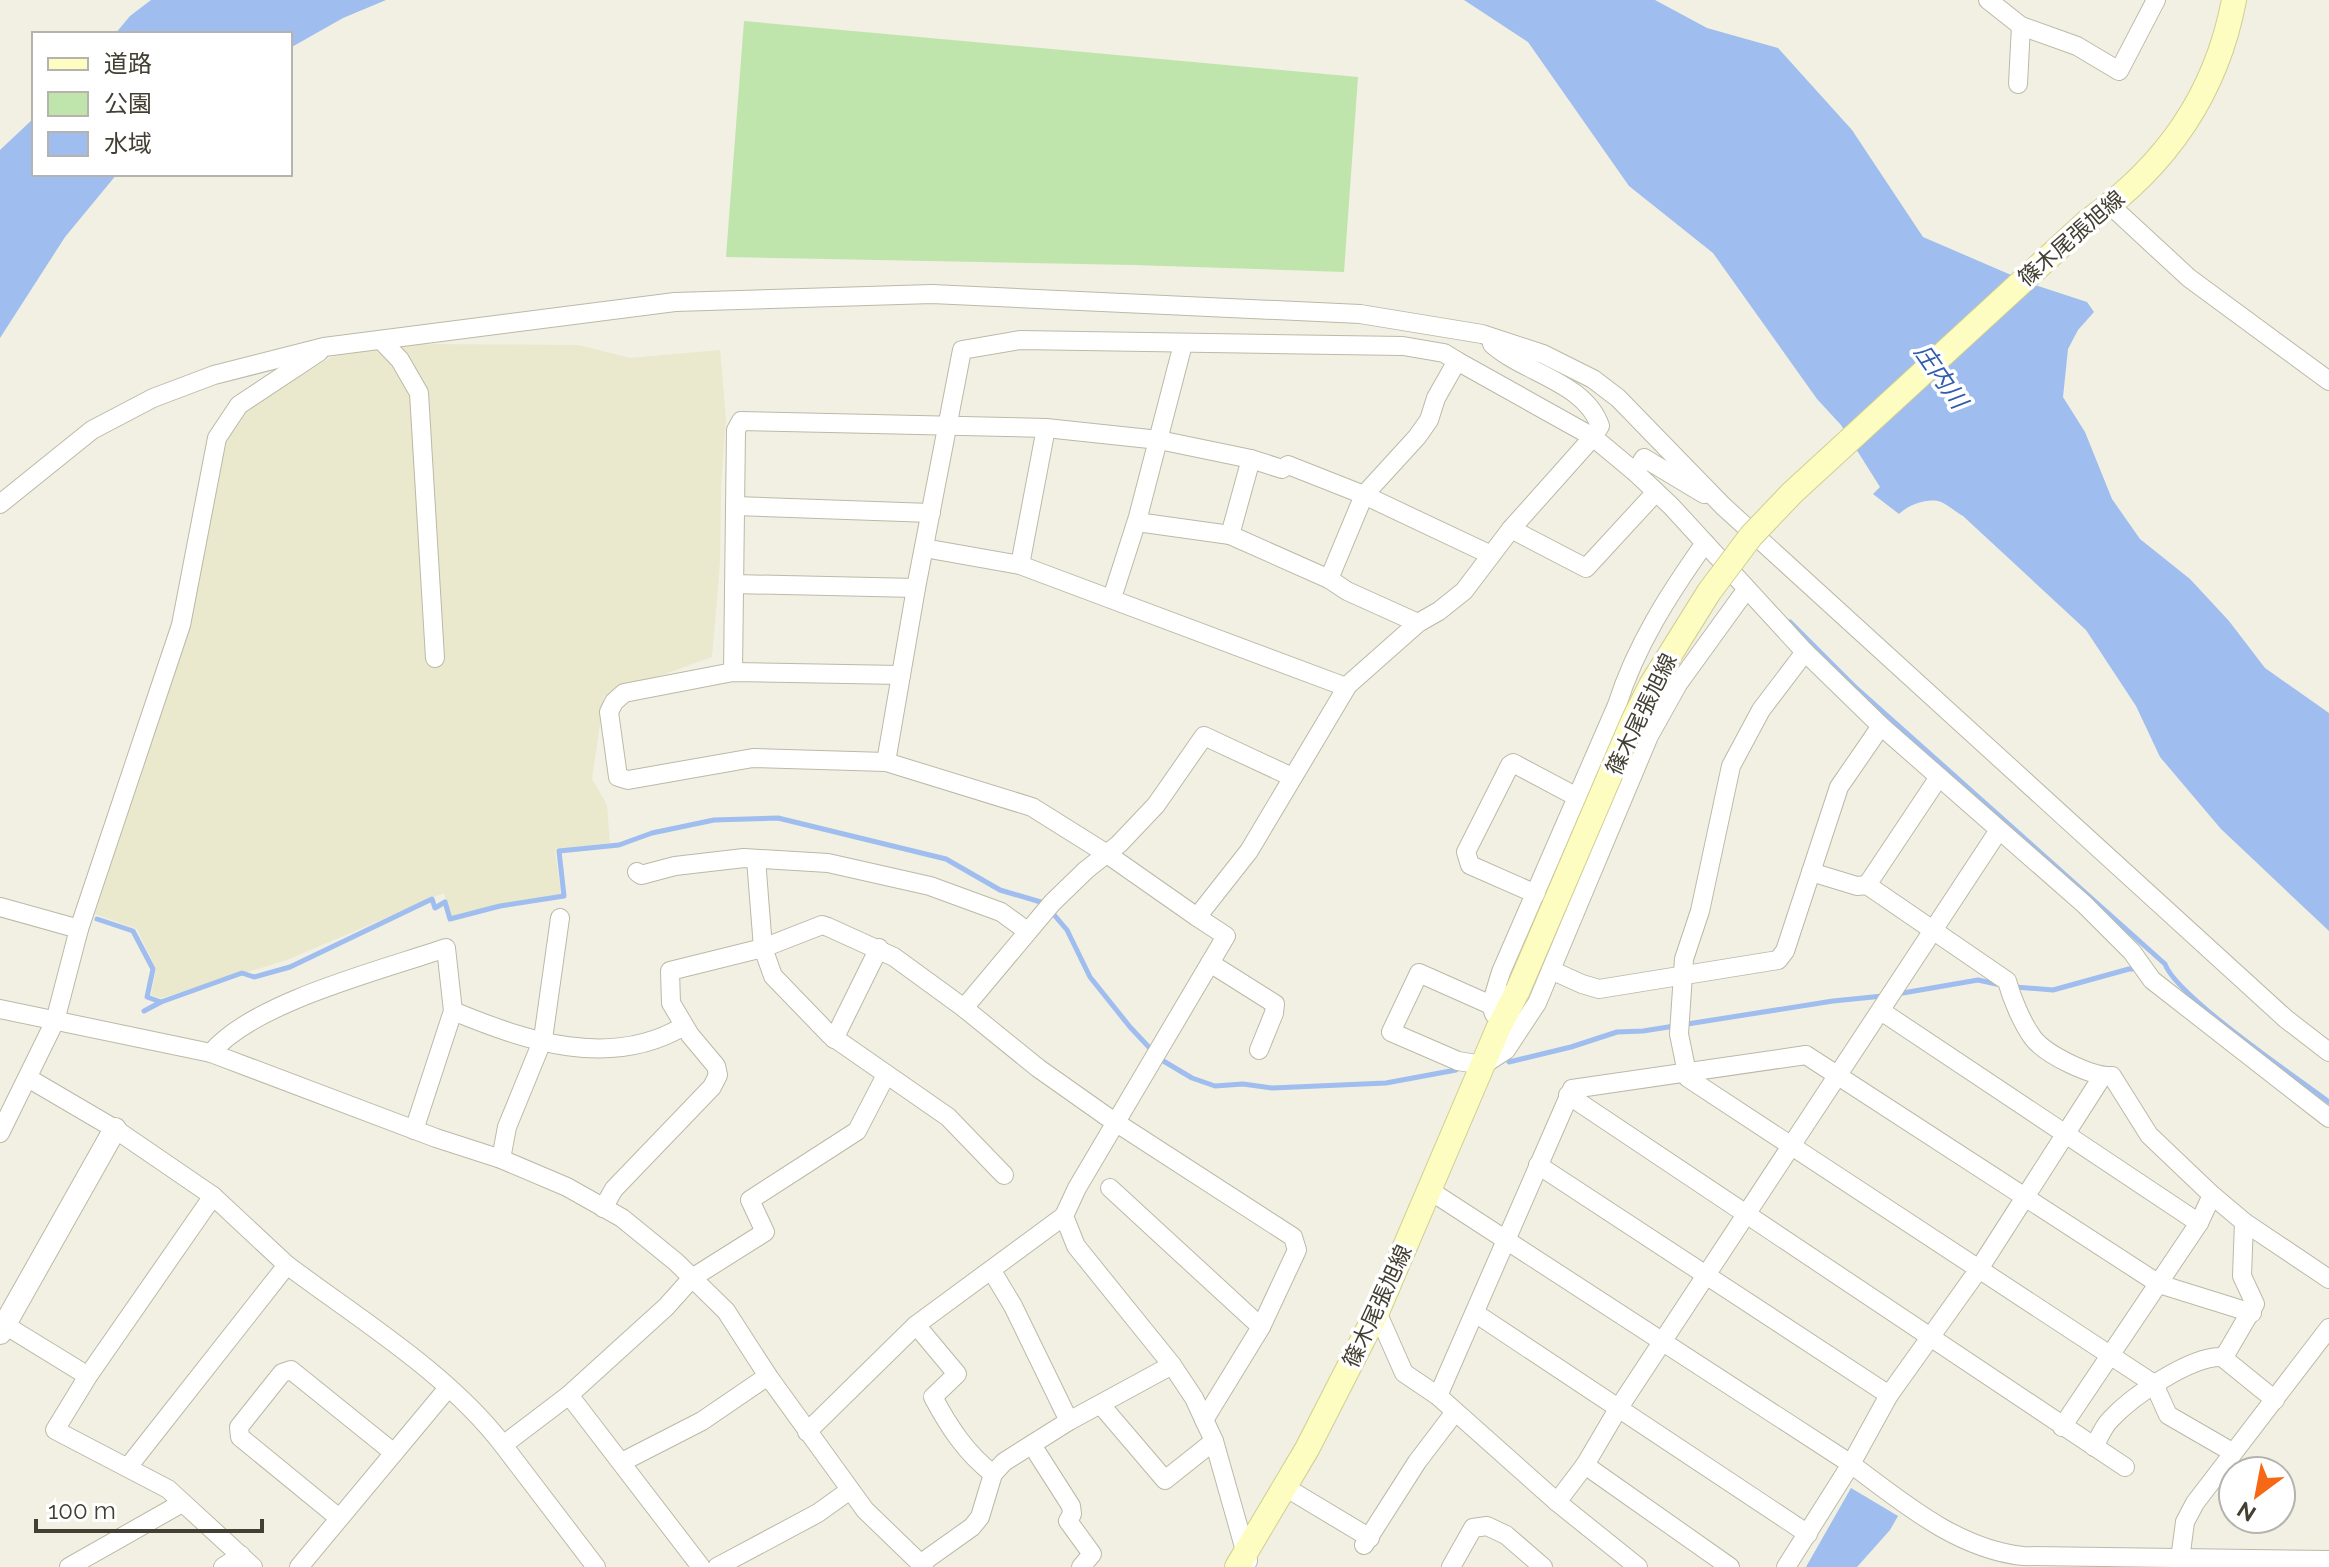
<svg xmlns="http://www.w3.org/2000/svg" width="2329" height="1567" font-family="Raleway,'Noto Sans JP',sans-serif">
	<rect width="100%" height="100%" fill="#f1f0e3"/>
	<polygon fill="#eae8cd" points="404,344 578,345 630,358 720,350 726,418 721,487 720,562 712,657 604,696 592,779 607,805 610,843 555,850 561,895 500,904 451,917 444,893 287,960 161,998 151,995 156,969 137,929 95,914 190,626 224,440 242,411 340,352"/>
	<polygon fill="#bfe5ac" points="744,21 1358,77 1344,272 1134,265 726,257"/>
	<g fill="#9fbdee">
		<polygon points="151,0 386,0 343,18 290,48 290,34 115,34 130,16"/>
		<path d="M1464 0H1655L1707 28 1778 48 1852 130 1923 237 2032 284 2087 302 2094 312 2078 330 2068 349 2063 397 2085 432 2112 499 2140 539 2190 579 2229 621 2265 668 2329 713V931L2221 829 2160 757 2136 706 2086 630 1963 516C1956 512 1948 505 1941 502 1927 497 1907 506 1899 514L1873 494 1880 487 1841 425 1817 399 1713 253 1629 186 1528 42Z"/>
		<polygon points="34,118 34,174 117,174 65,237 0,338 0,150"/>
		<polygon points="1851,1488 1898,1516 1890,1530 1857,1567 1806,1567"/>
	</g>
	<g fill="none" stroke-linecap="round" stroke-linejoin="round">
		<g stroke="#9fbdee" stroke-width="5">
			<path d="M1790 622 1854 686 2165 964C2176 996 2297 1078 2329 1102"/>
			<polyline points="97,919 133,931 153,969 147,997 161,1002"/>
			<polyline points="2015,987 2053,990 2129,969 2138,969"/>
			<polyline points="1897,994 1978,980 2001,985"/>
			<polyline points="144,1011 161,1002 242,973 254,977 290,967 432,899 435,908 445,902 450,919 500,906 564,896 559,851 619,845 652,833 714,820 778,818 946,859 1000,890 1044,903 1067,930 1090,977 1130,1027 1160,1059 1192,1078 1215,1086 1243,1084 1272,1088 1386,1083 1456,1070"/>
			<polyline points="1509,1062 1571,1047 1617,1032 1643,1031 1833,1001 1883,996"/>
		</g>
		<g stroke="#bcb9a6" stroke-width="20">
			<g id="minor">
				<polyline points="1988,0 2021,26 2077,46 2119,71 2156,0"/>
				<polyline points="2018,84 2021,26"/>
				<polyline points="2110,205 2189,278 2329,381"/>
				<polyline points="381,340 400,360 419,393 435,658"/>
				<polyline points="1635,472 1644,458 1704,494"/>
				<polyline points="0,504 92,430 153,398 214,375 324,347 675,302 932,294 1360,314 1482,334 1543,354 1593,379 1618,398 1723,506 2286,1019 2329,1052"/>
				<polyline points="735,506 931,513"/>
				<polyline points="1137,522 1230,535"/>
				<polyline points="1511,529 1586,568 1656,492"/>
				<polyline points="924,548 1020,565 1346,687"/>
				<polyline points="1020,565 1046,428"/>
				<polyline points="1329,579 1230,535 1251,459 1282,469 1288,465 1364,495 1491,555"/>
				<polyline points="734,584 916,588"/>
				<polyline points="1112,598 1138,517 1183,344"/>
				<polyline points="1418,623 1347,591 1329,579 1364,495 1417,437 1429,420 1436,398 1457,361 1593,437 1635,472 1671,506 1805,652 1881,726 2084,904 2132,952 2152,980 2329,1118"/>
				<polyline points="1805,652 1761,710 1731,766 1700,911 1684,959 1679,1034 1688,1078 2154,1384 2168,1415 2232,1452"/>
				<polyline points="733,672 736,430 741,421 1046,428 1159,440 1251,459"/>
				<polyline points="901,675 733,672 624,693 614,702 609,712 618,777 628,780 753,758 886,762 1032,807 1107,854 1197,917"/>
				<polyline points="886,762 916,588 962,350 1020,340 1403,346 1444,353 1457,361"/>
				<polyline points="756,859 763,948 773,976 830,1035 948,1117 1004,1175"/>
				<polyline points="637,872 641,875 675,866 744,858 828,863 930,886 1001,912 1027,931"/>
				<path d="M1811 872 1857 886 1867 885 2007 981C2012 999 2022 1023 2033 1038 2046 1055 2092 1077 2112 1076L2149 1135 2212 1195 2244 1222 2242 1276 2255 1304 2227 1352 2222 1357C2190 1356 2131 1397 2110 1420 2103 1427 2099 1438 2094 1447"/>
				<polyline points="1867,885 1939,777"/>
				<polyline points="1536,894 1470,865 1466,852 1510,765 1513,763 1577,797"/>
				<polyline points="0,907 79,929"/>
				<polyline points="1210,963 1275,1004 1274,1013 1259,1050"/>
				<polyline points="1551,970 1582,984 1599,989 1778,960 1785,951 1839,787 1881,726"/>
				<polyline points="1491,1005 1419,973 1391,1032 1458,1061 1483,1065 1506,1050 1537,1003 1649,736 1678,684 1746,590"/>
				<polyline points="964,1008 1052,903 1086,870 1119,844 1156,805 1204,736 1292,777"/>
				<polyline points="0,1009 211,1053 436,1138 501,1159 567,1187 622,1218 676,1262 726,1311 768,1376 865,1510 924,1567"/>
				<path d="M453 1011C526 1041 610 1070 684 1026"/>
				<polyline points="1881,1011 2199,1223"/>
				<path d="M1494 1014 1491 1005 1501 972 1617 705C1636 645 1669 594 1705 543"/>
				<polyline points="834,1039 879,948"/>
				<path d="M211 1053C253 1002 382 970 446 948L453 1011 414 1130"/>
				<polyline points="28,1078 115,1129 213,1196 287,1265 128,1467"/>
				<polyline points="1568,1095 2125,1467"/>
				<polyline points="0,1133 55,1021 79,929 181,625 217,438 239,405 319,352"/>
				<polyline points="501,1159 507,1127 543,1039 560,918"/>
				<polyline points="1538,1165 1889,1395"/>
				<polyline points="1110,1188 1261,1327"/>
				<polyline points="1429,1190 1851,1464 1889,1395 1979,1269 2102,1077"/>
				<polyline points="213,1196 88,1376 55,1430 168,1489 253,1567"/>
				<polyline points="603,1208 614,1189 712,1087 718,1075 716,1066 690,1035 671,1003 670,971 763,948 822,925 828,927 894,957 964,1008 1038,1068 1106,1116 1293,1237 1297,1250 1261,1327 1204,1420"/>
				<polyline points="2244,1222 2329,1279"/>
				<path d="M287 1265C359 1319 449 1374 503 1445"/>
				<polyline points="992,1271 1013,1306 1069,1421"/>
				<polyline points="1377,1312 1404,1373 1438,1396 1557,1502 1638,1567"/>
				<polyline points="1475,1313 1808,1534"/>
				<polyline points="0,1322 88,1376"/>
				<path d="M916 1325 957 1374 933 1397C949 1427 966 1453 993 1474"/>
				<polyline points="2222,1357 2275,1400"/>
				<polyline points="569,1395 666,1307 692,1278 765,1232 750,1200 857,1131 886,1075"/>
				<polyline points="1438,1396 1572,1089 1806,1055 2159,1284 2252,1313"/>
				<polyline points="1101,1405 1165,1480 1214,1441"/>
				<polyline points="2062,1427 2199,1223 2212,1195"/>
				<polyline points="807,1432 916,1325 1064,1216"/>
				<polyline points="1032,1445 1071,1506 1072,1514 1068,1521 1092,1554 1081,1567"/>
				<polyline points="622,1462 702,1421 768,1376"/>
				<polyline points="1585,1465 1730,1567"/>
				<polyline points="1285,1487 1370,1538"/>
				<polyline points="1557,1502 1585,1465 1618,1409 1999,830"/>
				<polyline points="339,1518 240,1437 239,1427 282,1373 291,1370 394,1453"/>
				<polyline points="1364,1545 1417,1462 1455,1412"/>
				<path d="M1248 1561 1214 1441 1194 1398 1172 1365 1076 1246 1064 1216 1077 1188 1226 936 1197 917 1249 851 1348 685 1418 623 1439 611 1464 591 1511 529 1593 437 1600 426C1585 382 1524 373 1492 344"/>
				<polyline points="920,1564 972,1527 980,1517 993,1474 1004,1462 1069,1421 1172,1365"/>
				<polyline points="69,1567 182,1503"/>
				<polyline points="223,1567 241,1555"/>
				<polyline points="299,1567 448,1388"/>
				<polyline points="596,1567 503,1445 569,1395 701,1567"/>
				<polyline points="717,1567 818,1513 850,1490"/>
				<polyline points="1451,1567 1473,1528 1487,1526 1506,1535 1543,1567"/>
				<path d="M1786 1567 1851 1464C1902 1502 1957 1549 2023 1556L2329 1560"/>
				<polyline points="2179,1567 2185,1522 2195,1503 2329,1328"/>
			</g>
		</g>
		<g stroke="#bcb9a6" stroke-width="24">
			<polyline id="tertiary" points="0,1333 115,1129"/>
		</g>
		<g stroke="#d1ce93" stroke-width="26">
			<g id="secondary">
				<path d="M2088 221C2166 166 2216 95 2234 0"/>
				<polyline points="1237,1567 1307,1449 1377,1312 1498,1029 1518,990"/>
			</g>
		</g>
		<use href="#minor" stroke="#fff" stroke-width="18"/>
		<use href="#tertiary" stroke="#fff" stroke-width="22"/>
		<use href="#secondary" stroke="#fdfcc1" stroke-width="24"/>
		<g stroke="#d1ce93" stroke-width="26" stroke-linecap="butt">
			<polyline id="secondary-bridge" points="1518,990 1634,719 1651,685 1709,592 1751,536 1792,493 2088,221"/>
		</g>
		<use href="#secondary-bridge" stroke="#fdfcc1" stroke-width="24"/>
	</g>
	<g text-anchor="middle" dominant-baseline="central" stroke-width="7" stroke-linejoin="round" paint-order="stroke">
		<g font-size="22" fill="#434033" stroke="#fff">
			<text transform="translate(2071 238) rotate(-41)">篠木尾張旭線</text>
			<text transform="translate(1641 714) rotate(-64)">篠木尾張旭線</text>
			<text transform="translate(1377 1306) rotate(-65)">篠木尾張旭線</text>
		</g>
		<g font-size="24" font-style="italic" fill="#305cab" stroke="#fff">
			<text transform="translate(1941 376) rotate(55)">庄内川</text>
		</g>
	</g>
	<rect x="32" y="32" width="260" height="144" fill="#ffffff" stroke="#b4b3ad" stroke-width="2"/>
	<rect x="48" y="58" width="40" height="12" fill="#fdfcc1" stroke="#b4b3ad" stroke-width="2"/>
	<text x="104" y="72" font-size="24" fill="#434033">道路</text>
	<rect x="48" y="92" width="40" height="24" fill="#bfe5ac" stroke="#b4b3ad" stroke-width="2"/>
	<text x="104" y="112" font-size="24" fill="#434033">公園</text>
	<rect x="48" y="132" width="40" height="24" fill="#9fbdee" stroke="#b4b3ad" stroke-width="2"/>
	<text x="104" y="152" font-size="24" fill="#434033">水域</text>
	<g transform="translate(2257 1495) rotate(212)"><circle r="38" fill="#ffffff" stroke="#b4b3ad" stroke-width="2"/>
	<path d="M0-6L14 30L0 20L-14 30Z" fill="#f66815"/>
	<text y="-12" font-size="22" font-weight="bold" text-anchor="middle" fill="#434033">N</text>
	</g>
	<path d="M36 1519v12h226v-12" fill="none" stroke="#434033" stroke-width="4"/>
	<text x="48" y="1519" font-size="24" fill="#434033" stroke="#ffffff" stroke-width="6" paint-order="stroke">100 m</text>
</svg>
